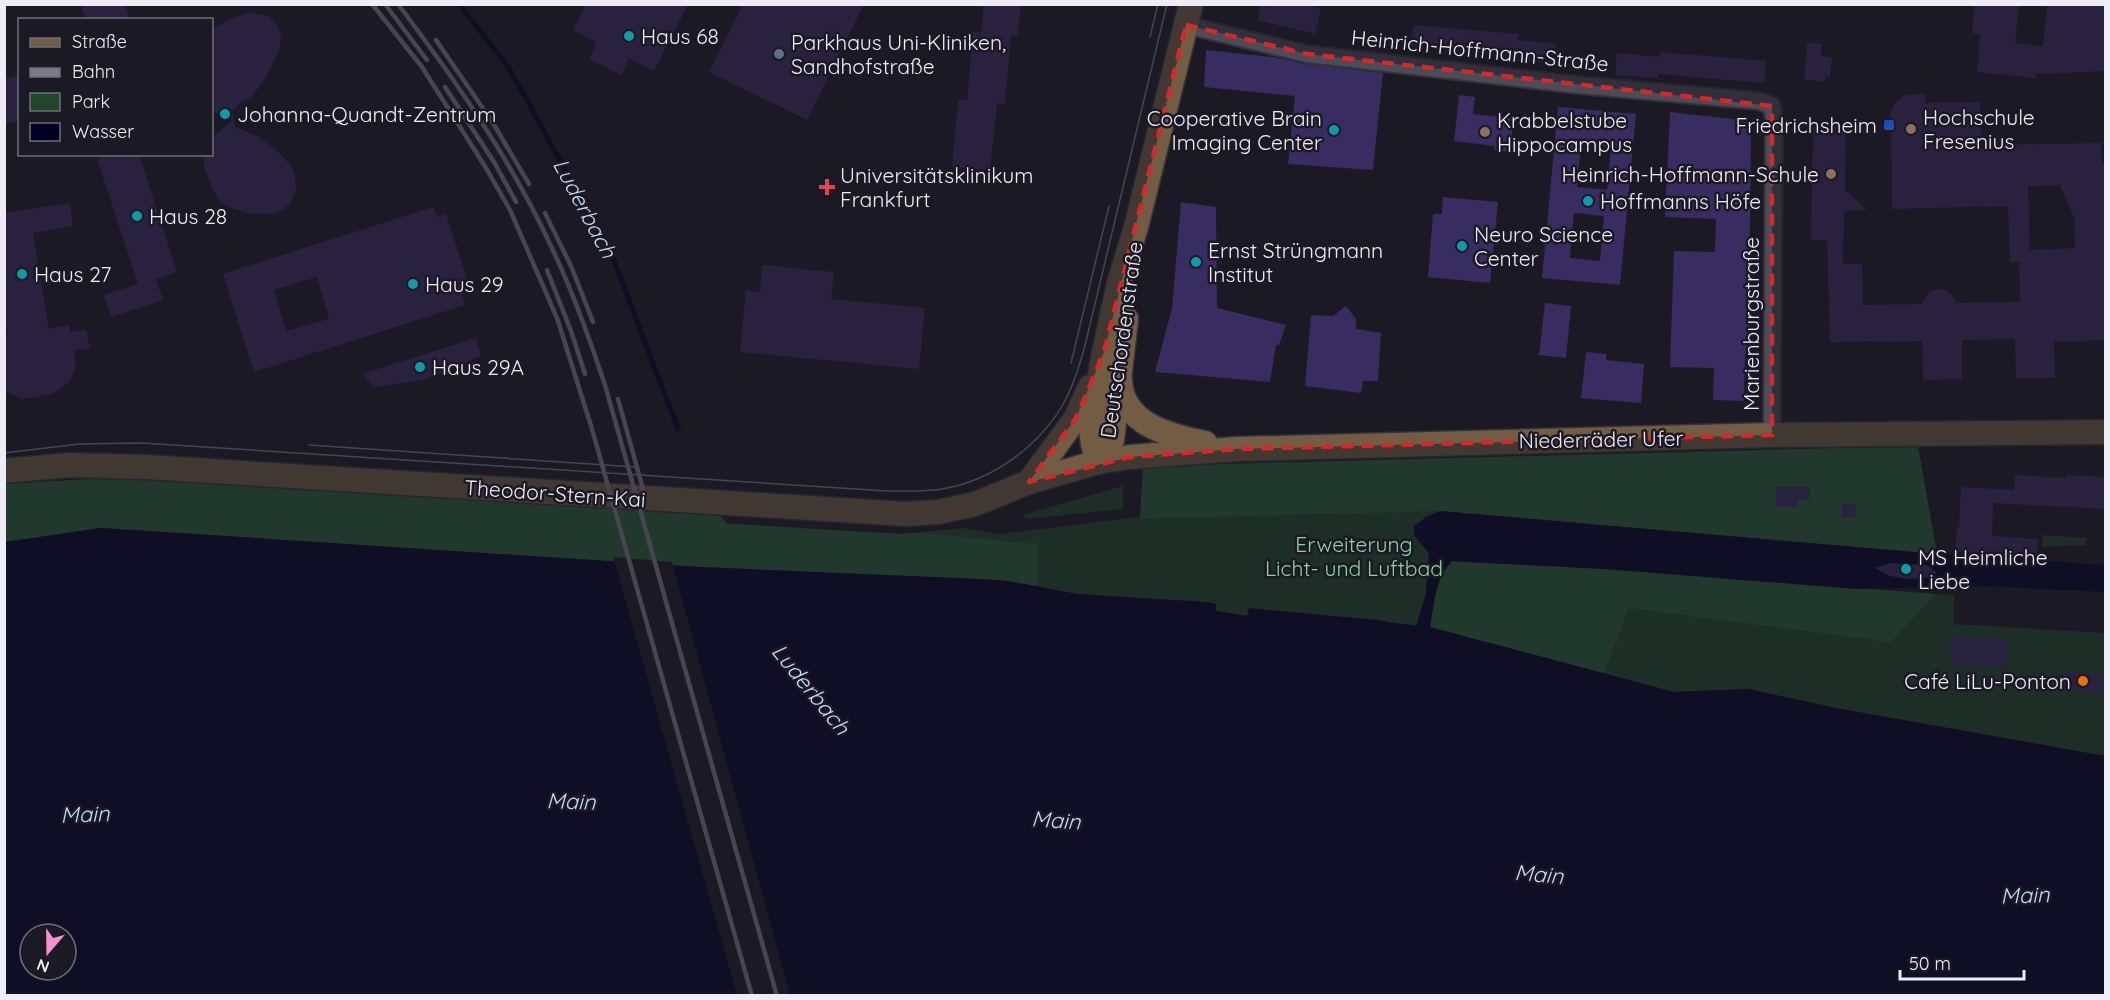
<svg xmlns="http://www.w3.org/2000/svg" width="2110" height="1000" font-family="Quicksand,sans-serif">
	<rect width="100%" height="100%" fill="#1b1924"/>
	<g fill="#20472a">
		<polygon points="1123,486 1123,509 1026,519 1023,515"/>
		<polygon points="1320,495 1937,554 1441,511 1414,535 1429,553 1426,594 1417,626 1376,620 1249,609 1247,616 1216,611 1216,605 1077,594 690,521 900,534 962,528 999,534"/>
		<polygon points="2043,535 2087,538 2086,545 2042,547"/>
		<polygon points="1604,569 1855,589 1954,595 1954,624 2105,633 2105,756 1841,709 1748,689 1674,692 1430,628"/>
	</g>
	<g fill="#275f37">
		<polygon points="1918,446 1937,554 1441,511 1140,519 1143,466"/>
		<polygon points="121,477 593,505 721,516 727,524 900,534 920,533 1037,544 1037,586 1008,581 979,579 699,567 101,528 5,542 5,484"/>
		<path d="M1451 561 1604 569 1936 594 1891 642 1629 608 1604 673 1430 628C1434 604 1435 579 1451 561Z"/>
	</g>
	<path fill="#000024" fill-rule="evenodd" d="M1440 511 1937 554 2105 565V592L1980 586 1855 589 1604 569 1452 561C1435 579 1434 604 1430 627L1674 692 1748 689 1841 709 2105 756V995L5 996V542L101 528 699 567 979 579 1008 581 1077 594 1207 602 1216 604V611L1247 616 1249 608 1376 620 1416 626 1426 594 1429 553 1414 535V526L1426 517ZM30 934H66V970H30Z"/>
	<polygon fill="#1b1924" points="613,557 672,562 790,995 737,995"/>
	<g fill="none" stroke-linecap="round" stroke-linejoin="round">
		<polyline stroke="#000024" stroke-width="5" points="459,4 509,68 611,253 678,429"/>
	</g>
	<g fill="#382d61" fill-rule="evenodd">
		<polygon points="81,4 125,4 130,20 86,20"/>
		<polygon points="586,4 688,4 654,71 629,58 621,75 589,59 597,42 573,30"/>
		<polygon points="743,4 864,4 807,120 709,72"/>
		<polygon points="984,4 1021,4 1018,36 1011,35 1005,104 997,103 990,170 952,167 958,100 967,100 973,32 981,32"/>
		<polygon points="1272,4 1304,4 1321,9 1315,34 1257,20 1261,5 1271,7"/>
		<polygon points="1974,4 2019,4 2015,43 2043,46 2047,4 2106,4 2106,71 2036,74 2036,78 1977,72 1980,34 1972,33"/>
		<polygon points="248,12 268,16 277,25 281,35 280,48 266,78 252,96 239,104 232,111 235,127 255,135 276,149 291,166 295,175 296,190 290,204 281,211 271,214 249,213 230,208 220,201 214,192 205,170 203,154 212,154 212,138 233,120 212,111 212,30 224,22"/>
		<polygon points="1413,25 1518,34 1518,40 1556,44 1555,64 1516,60 1517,56 1411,46"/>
		<polygon points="1807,43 1822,44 1821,56 1832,57 1830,77 1825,76 1825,82 1804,79"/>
		<polygon points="1206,50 1273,57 1306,64 1383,73 1373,170 1288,164 1295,96 1204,87"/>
		<polygon points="1660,52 1766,61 1764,83 1658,74 1658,78 1615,75 1617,53 1660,57"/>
		<polygon points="20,75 20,120 4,124 4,79"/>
		<path d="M1925 94V103L1980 102 1981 145 2101 143 2102 164H2106V340L2054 342 2055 378H2016L2015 339 1962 340V379L1923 380 1922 341 1830 342 1827 240H1811L1813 126 1846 127 1845 190 1867 210 1844 211 1843 264H1862L1863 305 1922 304 1929 292 1938 289 1945 290 1952 295 1956 303 2020 302 2019 262H2010L2008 206 1892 209 1891 112 1894 104 1905 95ZM2060 185 2074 217 2075 248 2030 250 2028 186Z"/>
		<polygon points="1459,95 1475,97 1473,114 1514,118 1510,152 1494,150 1495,146 1454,141"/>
		<path d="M1558 107 1636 114 1620 285 1542 278ZM1581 144 1611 147 1607 190 1577 187ZM1574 213 1604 216 1600 261 1570 258Z"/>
		<polygon points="1670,112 1751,121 1750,237 1748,237 1747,263 1751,263 1749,354 1745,354 1744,401 1713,400 1714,368 1670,367 1674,251 1715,252 1716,219 1665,217"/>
		<polygon points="112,154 139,154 177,272 156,279 163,300 111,317 104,295 138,284 97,159"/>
		<polygon points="1443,197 1498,202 1490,283 1428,277 1433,214 1442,214"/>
		<polygon points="1181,202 1216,207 1217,308 1286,325 1279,345 1276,345 1270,382 1155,372 1172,308"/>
		<polygon points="70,203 73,226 33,233 49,329 69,325 71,332 86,330 90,348 74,350 76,364 71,379 64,386 52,394 23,399 4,391 4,336 8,335 4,314 4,213"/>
		<path d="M433 207 437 217 446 214 471 292 462 295 465 305 254 372 223 274ZM317 277 329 319 286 331 274 290Z"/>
		<polygon points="762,265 834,272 831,299 925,308 919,369 740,352 746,290 760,292"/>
		<polygon points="1545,303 1571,306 1566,358 1539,355"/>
		<polygon points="1346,306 1356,319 1356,329 1381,333 1378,381 1363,381 1361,393 1305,386 1311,315 1333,316"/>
		<polygon points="476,338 481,356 424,380 374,387 362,374"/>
		<polygon points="1586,352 1606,354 1606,360 1644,364 1641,403 1581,398"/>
		<polygon points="2015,475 2067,478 2067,475 2106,477 2106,509 1993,503 1992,536 2038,539 2037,557 1955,551 1957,528 1959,528 1961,487 2014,490"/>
		<polygon points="1776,487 1810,487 1809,500 1798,500 1798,507 1776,507"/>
		<rect x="1842" y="504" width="14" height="13"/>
		<polygon points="1890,563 1927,565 1937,573 1925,578 1908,579 1890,576 1875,568"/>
		<polygon points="1951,636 2008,639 2007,667 1949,664"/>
		<polygon points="2062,672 2106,673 2106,692 2061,690"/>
	</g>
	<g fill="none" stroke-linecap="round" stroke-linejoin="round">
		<g stroke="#34333b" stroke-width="20">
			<polyline id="street" points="1186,25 1307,54 1579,85 1760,101 1772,106 1774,119 1772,435"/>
		</g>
		<g stroke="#34333b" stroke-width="27">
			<g id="secondary">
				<path d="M1120 380C1121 424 1170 436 1205 443"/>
				<polyline points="1098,462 1093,444 1091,427 1104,352 1119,283 1136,227 1191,4"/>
				<polyline points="1098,462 1112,440 1126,319"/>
				<polyline points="4,471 69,465 146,467 906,514 938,512 975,504 1029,482 1098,462 1130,457 1237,449 1772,435 2106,432"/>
				<polyline points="1029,482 1076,418 1090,387"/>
			</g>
		</g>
		<use href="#street" stroke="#4c4b58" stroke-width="16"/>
		<use href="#secondary" stroke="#725d44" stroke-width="24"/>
		<g stroke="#7c7a84" stroke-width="1.5">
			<polyline points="1150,37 1158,4"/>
			<polyline points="1071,363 1109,206"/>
			<polyline points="309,445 635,467"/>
			<path d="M4 453 79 444 142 443 887 491C905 491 924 492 942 489 992 481 1040 446 1065 401 1075 381 1082 359 1087 337L1167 4"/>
		</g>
		<g stroke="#7c7a84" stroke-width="4.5">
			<polyline points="372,4 422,67 486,168 510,210 557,318 592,429 752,996"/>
			<polyline points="385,4 427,60"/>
			<path d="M398 4C455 80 510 158 550 244 572 289 589 337 605 385L777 996"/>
			<polyline points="436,40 493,123 529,184"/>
			<polyline points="445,87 494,162 516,202"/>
			<polyline points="545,213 571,266 593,322"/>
			<polyline points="547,270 571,331 585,374"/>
			<polyline points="618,399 643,489"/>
		</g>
	</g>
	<path d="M0 0H2110V1000H0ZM1186 25 1307 54 1772 106V435L1237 449 1130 457 1029 482 1076 418 1104 352Z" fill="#1b1924" fill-opacity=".55" fill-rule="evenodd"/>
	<path fill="none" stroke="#d62828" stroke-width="4.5" stroke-dasharray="12 8" stroke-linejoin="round" d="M1186 25 1307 54 1772 106V435L1237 449 1130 457 1029 482 1076 418 1104 352Z"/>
	<g fill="#0f9aa8" stroke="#1b1924" stroke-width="2">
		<circle cx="629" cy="36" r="6"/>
		<circle cx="225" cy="114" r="6"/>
		<circle cx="1334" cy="130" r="6"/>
		<circle cx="1588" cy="201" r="6"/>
		<circle cx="137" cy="216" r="6"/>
		<circle cx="1462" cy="246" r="6"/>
		<circle cx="1196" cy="262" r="6"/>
		<circle cx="22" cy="274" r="6"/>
		<circle cx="413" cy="284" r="6"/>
		<circle cx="420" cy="367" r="6"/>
		<circle cx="1906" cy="569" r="6"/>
	</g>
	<circle fill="#5c6f8a" stroke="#1b1924" stroke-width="2" cx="779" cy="54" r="6"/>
	<rect fill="#1a4fb4" stroke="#1b1924" stroke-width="2" x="1883" y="119" width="12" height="12" rx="3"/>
	<g fill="#8d6e63" stroke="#1b1924" stroke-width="2">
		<circle cx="1911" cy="129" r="6"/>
		<circle cx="1485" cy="132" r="6"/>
		<circle cx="1831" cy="174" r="6"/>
	</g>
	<path fill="#e0444e" stroke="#1b1924" stroke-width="2" d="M824 178h6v6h6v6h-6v6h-6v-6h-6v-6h6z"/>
	<circle fill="#e8710a" stroke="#1b1924" stroke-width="2" cx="2083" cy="681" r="6"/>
	<g text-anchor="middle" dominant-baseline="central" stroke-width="5" stroke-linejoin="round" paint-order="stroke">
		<g font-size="21" fill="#eeedf5" stroke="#1b1924" text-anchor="start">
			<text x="641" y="36">Haus 68</text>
			<text x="791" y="42">Parkhaus Uni-Kliniken,<tspan x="791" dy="24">Sandhofstraße</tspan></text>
			<text x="237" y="114">Johanna-Quandt-Zentrum</text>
			<text x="1923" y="117">Hochschule<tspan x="1923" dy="24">Fresenius</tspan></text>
			<text x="1322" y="118" text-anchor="end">Cooperative Brain<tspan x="1322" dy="24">Imaging Center</tspan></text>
			<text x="1497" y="120">Krabbelstube<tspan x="1497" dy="24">Hippocampus</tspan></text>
			<text x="1877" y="125" text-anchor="end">Friedrichsheim</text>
			<text x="1819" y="174" text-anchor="end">Heinrich-Hoffmann-Schule</text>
			<text x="840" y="175">Universitätsklinikum<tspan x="840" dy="24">Frankfurt</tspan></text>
			<text x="1600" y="201">Hoffmanns Höfe</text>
			<text x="149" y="216">Haus 28</text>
			<text x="1474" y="234">Neuro Science<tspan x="1474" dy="24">Center</tspan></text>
			<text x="1208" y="250">Ernst Strüngmann<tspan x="1208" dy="24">Institut</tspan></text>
			<text x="34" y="274">Haus 27</text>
			<text x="425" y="284">Haus 29</text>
			<text x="432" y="367">Haus 29A</text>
			<text x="1918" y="557">MS Heimliche<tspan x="1918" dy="24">Liebe</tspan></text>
			<text x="2071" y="681" text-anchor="end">Café LiLu-Ponton</text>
		</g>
		<g font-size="21" fill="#eeedf5" stroke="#1b1924">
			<text transform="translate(1480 50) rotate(6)">Heinrich-Hoffmann-Straße</text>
			<text transform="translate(1751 324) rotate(-90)">Marienburgstraße</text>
			<text transform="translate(1121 340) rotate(-82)">Deutschordenstraße</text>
			<text transform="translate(1601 439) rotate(-1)">Niederräder Ufer</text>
			<text transform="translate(555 493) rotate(4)">Theodor-Stern-Kai</text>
		</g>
		<g font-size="21" fill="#87d899" stroke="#1b1924">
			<text x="1354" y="544">Erweiterung<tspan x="1354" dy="24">Licht- und Luftbad</tspan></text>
		</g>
		<g font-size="22" font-style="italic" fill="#c2dcf8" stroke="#1b1924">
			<text transform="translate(585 208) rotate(62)">Luderbach</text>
			<text transform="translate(811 689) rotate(51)">Luderbach</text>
			<text transform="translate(571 801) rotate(2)">Main</text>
			<text transform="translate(85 814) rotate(-2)">Main</text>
			<text transform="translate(1056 820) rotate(4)">Main</text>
			<text transform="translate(1539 874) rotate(5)">Main</text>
			<text transform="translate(2025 895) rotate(-2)">Main</text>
		</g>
	</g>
	<rect width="2110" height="1000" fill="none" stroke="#eeedf5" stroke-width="12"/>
	<rect x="18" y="18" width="195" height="138" fill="#1b1924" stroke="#6f6e78" stroke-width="1.5"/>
	<rect x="30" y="38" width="30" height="9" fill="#725d44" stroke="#6f6e78" stroke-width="1.5"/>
	<text x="72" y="48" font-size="18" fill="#eeedf5">Straße</text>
	<rect x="30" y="68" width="30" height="9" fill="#7c7a84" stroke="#6f6e78" stroke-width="1.5"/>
	<text x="72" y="78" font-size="18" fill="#eeedf5">Bahn</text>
	<rect x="30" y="93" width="30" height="18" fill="#20472a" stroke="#6f6e78" stroke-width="1.5"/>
	<text x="72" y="108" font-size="18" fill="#eeedf5">Park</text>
	<rect x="30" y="123" width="30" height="18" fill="#000024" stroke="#6f6e78" stroke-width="1.5"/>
	<text x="72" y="138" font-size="18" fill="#eeedf5">Wasser</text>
	<g transform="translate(48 952) rotate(200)"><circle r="28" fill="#1b1924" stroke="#6f6e78" stroke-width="1.5"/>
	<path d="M0-4.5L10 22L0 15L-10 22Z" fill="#f690d0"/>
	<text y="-9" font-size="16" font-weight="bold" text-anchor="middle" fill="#eeedf5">N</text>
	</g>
	<path d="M1900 970v9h124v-9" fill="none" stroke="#eeedf5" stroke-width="3"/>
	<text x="1909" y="970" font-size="18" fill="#eeedf5" stroke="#1b1924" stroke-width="4.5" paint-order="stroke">50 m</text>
</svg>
